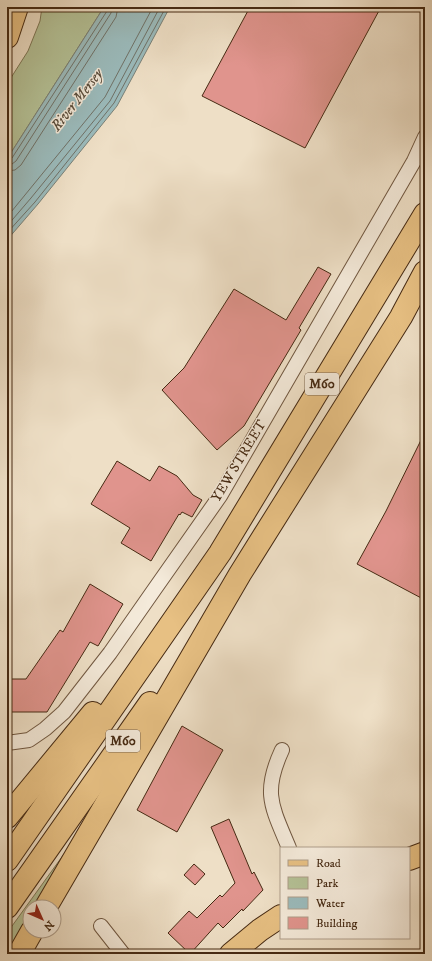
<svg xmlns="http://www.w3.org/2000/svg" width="432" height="961" font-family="'IM FELL DW Pica',serif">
	<rect width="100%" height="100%" fill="#eedfc6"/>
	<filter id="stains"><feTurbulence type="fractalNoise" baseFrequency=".005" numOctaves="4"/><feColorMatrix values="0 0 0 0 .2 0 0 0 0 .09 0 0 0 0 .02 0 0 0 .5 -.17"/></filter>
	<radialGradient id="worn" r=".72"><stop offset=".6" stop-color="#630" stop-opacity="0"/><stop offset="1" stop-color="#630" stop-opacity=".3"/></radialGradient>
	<g fill="#b5c297" stroke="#7e7655">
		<polygon points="42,7 104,7 7,159 7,84 28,51 40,21"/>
		<polygon points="64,854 35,907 30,907 30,916 8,954 7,954 7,933"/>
	</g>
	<polygon fill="#9bbbbc" stroke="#798178" points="104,7 170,7 117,106 38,204 7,240 7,159"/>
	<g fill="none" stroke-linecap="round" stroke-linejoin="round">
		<g stroke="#707268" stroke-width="1">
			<polyline points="7,160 12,158 107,11 107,7"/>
			<polyline points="7,165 12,164 16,161 111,13 112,7"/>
			<polyline points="7,171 15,170 21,165 116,17 118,7"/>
			<polyline points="7,217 105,97 153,7"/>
			<polyline points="7,226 31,198 110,101 160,7"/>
			<polyline points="7,233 35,202 114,103 166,7"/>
		</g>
	</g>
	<g fill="#e0948d" stroke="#462a13">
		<polygon points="250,7 381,7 305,148 202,96"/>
		<polygon points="318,267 331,274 299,328 301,330 244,426 217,450 162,390 184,368 234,289 286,320"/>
		<polygon points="425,432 425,600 357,564 386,511"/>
		<polygon points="117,461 150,481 159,466 177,476 193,495 202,500 192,517 182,512 180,515 179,514 151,561 121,543 130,528 91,504"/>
		<polygon points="90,584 123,604 98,646 90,642 47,712 7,712 7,679 26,679 60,630 63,632"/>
		<polygon points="182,726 223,750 177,832 137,810"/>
		<polygon points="229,819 252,874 254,872 263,890 243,911 242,909 223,928 218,923 190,954 168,933 189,911 197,918 220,895 222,897 235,883 211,827"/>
		<polygon points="194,864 205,874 195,885 184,875"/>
	</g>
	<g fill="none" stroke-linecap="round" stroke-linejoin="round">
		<g stroke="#705740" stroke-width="16">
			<g id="street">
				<polyline points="7,743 29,740 45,729 64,712 110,653 154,590 220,496 414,161 425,137"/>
				<path d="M282 750C262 793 272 807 289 848"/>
				<polyline points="101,926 123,954"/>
			</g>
		</g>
		<g stroke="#462a13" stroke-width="24">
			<g id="primary">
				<polyline points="7,37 17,7"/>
				<polyline points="409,859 425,853"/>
				<polyline points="231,954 260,930 281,916"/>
			</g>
		</g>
		<g stroke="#462a13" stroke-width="24">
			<g id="highway">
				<polyline points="7,817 93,713"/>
				<polyline points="7,860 220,553 425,214"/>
				<polyline points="7,907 150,703"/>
				<polyline points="46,907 240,574 401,317 425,272"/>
				<polyline points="19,954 32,931"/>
			</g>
		</g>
		<use href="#street" stroke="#f4eada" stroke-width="14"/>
		<use href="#primary" stroke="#e7c083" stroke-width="22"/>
		<use href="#highway" stroke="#e7c083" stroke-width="22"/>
	</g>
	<g text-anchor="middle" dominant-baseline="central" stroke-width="3" stroke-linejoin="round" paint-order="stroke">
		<g fill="#f4eada" stroke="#7a644f" stroke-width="1">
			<rect x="305" y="373" width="34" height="22" rx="3"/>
			<rect x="106" y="730" width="34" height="22" rx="3"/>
		</g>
		<g font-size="13" font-weight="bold" fill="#462a13">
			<text x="322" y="384">M60</text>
			<text x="123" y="741">M60</text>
		</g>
		<g font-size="14" fill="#462a13" stroke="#f4eada">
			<text transform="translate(239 461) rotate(-59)">YEW STREET</text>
		</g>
		<g font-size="15" font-style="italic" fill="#5b4e3d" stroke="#f4eada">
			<text transform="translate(77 100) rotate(-52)">River Mersey</text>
		</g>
	</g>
	<rect width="432" height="961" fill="none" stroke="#eedfc6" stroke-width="24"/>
	<rect x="8" y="8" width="416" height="945" fill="none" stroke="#462a13" stroke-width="2"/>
	<rect x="12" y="12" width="408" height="937" fill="none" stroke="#462a13"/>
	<rect x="280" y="847" width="130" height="92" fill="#f4eada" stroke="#ae9d8a"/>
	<rect x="288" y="860" width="20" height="6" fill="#e7c083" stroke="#ae9d8a"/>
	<text x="316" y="867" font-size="12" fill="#462a13">Road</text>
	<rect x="288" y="877" width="20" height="12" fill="#b5c297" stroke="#ae9d8a"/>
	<text x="316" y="887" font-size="12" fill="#462a13">Park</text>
	<rect x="288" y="897" width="20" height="12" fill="#9bbbbc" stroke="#ae9d8a"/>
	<text x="316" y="907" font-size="12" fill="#462a13">Water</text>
	<rect x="288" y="917" width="20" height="12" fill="#e0948d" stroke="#ae9d8a"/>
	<text x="316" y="927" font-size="12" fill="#462a13">Building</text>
	<g transform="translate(42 919) rotate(135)"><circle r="19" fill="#f4eada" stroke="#ae9d8a"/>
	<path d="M0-3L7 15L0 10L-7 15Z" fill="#8f2418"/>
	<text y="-6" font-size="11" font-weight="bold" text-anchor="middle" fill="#462a13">N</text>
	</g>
	<rect width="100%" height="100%" filter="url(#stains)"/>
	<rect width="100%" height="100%" fill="url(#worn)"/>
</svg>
